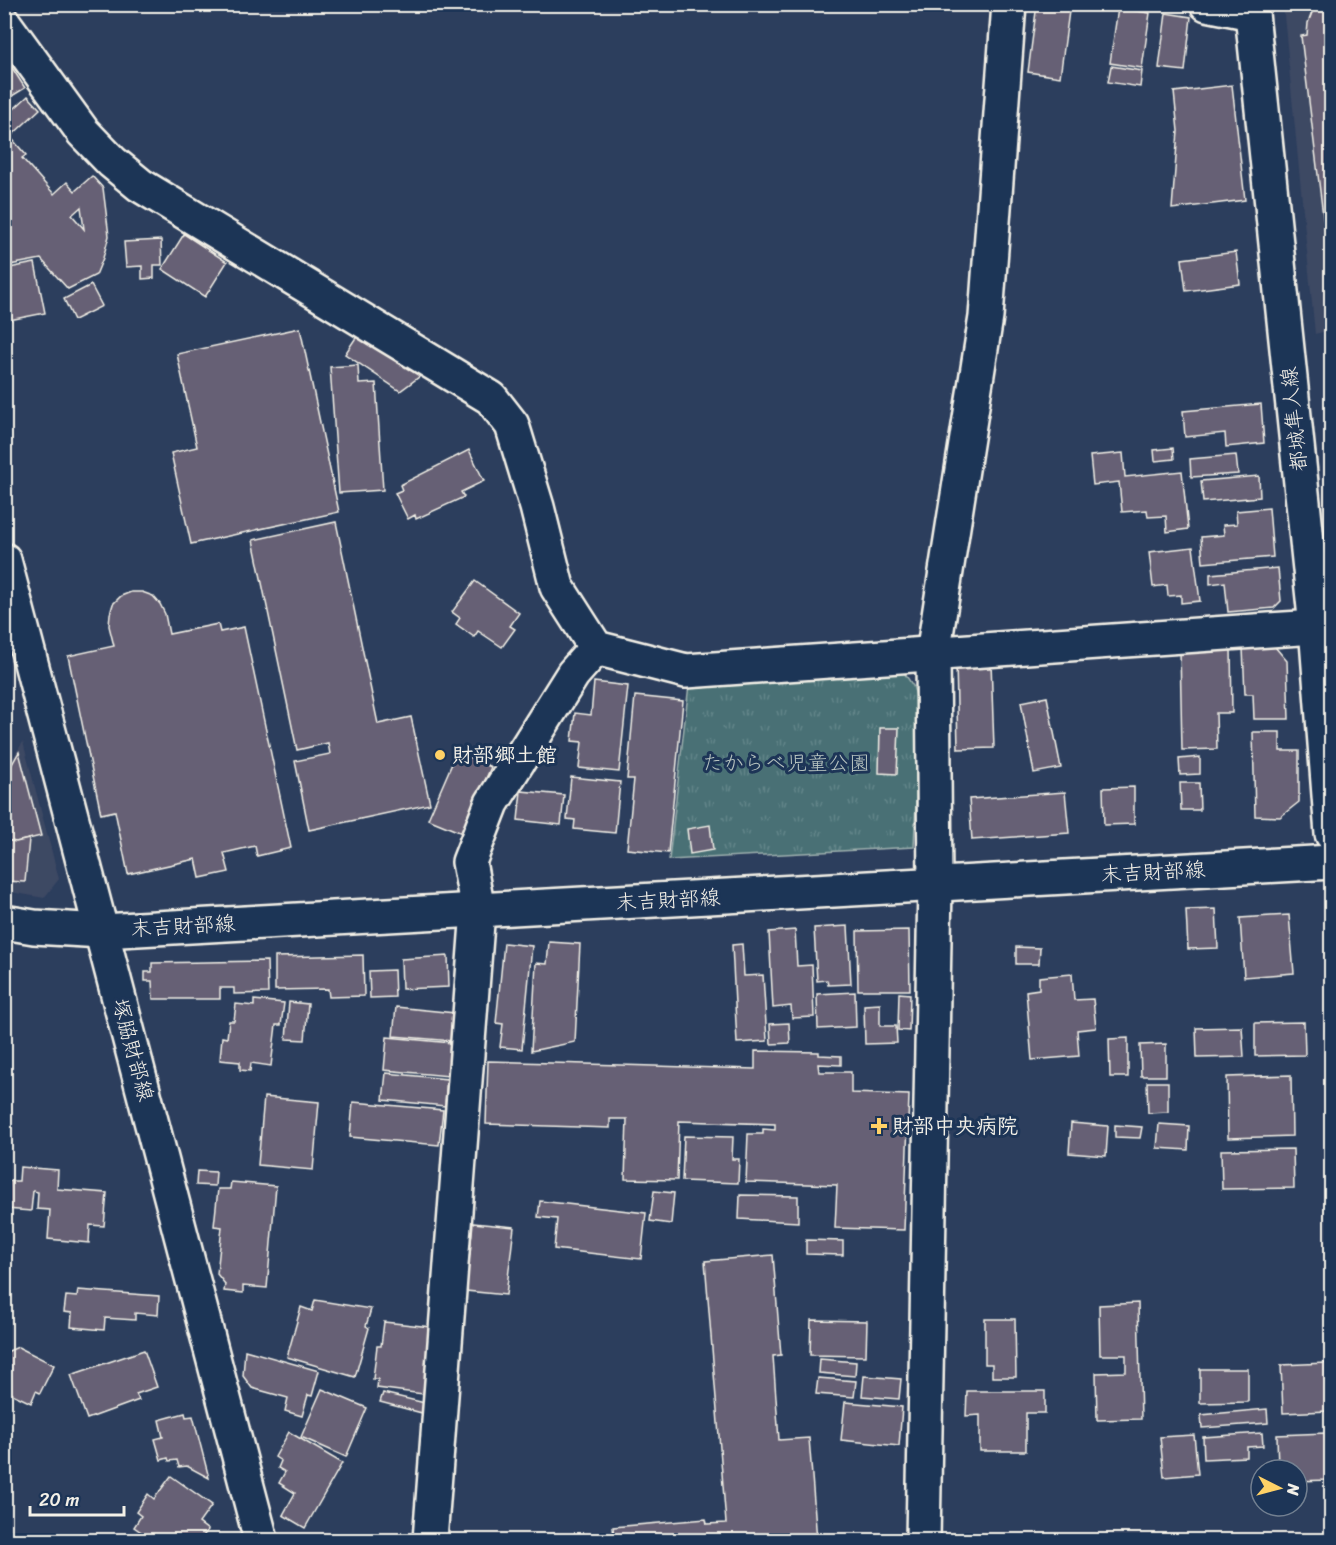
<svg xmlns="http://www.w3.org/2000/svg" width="1336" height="1545" font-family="Sriracha,'Klee One',sans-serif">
	<defs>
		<pattern id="park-tufts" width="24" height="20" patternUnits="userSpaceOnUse" patternTransform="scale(1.5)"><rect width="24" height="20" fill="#487075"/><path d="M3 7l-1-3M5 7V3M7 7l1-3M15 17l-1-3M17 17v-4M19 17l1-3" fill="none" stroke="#638589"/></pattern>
	</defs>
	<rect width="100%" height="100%" fill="#2c3e5d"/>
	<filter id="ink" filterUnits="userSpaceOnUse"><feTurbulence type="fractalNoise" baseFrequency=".0167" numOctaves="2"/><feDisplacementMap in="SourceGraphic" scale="12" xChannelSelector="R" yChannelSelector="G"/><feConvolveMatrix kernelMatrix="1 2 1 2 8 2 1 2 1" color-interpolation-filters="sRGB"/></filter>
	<g filter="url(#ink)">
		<g fill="#3d4864">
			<polygon points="1283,5 1331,5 1331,330 1315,334"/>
			<polygon points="23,742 59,879 44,898 5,891 4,772"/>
		</g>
		<polygon fill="url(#park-tufts)" stroke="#9eb0ae" stroke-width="1.5" points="901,668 913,686 920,709 914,847 669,860 690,676"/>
		<g fill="#666174" stroke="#f4f1e8" stroke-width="1.5" fill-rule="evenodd">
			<polygon points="1037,4 1070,4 1060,77 1028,72"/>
			<polygon points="1319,4 1332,4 1332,289 1301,36 1307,35 1308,23 1313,10"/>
			<polygon points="1118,8 1150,13 1142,68 1110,63"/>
			<polygon points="1166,13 1191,17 1185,71 1159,68"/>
			<polygon points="4,50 10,58 7,60 25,88 4,101"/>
			<polygon points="1111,66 1142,71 1140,87 1108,82"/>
			<polygon points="1232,85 1245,200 1172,209 1178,131 1174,92"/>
			<polygon points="28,96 40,109 9,138 4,133 4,118"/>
			<path d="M13 140 26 155 22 158 54 194 67 182 75 191 92 176 103 188 109 236 103 258 96 275 68 289 41 259 4 266V145L6 146ZM81 207 84 229 72 215Z"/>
			<polygon points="184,234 227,262 205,297 162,269"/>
			<polygon points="161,240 162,265 154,265 154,278 142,279 142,266 126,267 124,242"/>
			<polygon points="1236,252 1240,284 1186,291 1182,259"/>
			<polygon points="35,263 45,313 4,321 4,269"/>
			<polygon points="91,285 102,306 74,320 64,299"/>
			<polygon points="300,328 339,512 191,544 171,453 197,447 177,354"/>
			<polygon points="359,333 423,374 400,391 345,354"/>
			<polygon points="358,365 359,384 376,383 383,490 339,493 330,367"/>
			<polygon points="1261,404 1264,443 1226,447 1225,433 1185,437 1183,411"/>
			<polygon points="1173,448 1174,459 1155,461 1154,450"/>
			<polygon points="469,450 484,481 461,492 464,497 416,519 415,515 408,519 395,493 402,490 400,485"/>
			<polygon points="1123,453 1125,477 1182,471 1188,529 1167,532 1166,516 1148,517 1147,510 1122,512 1119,482 1093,485 1090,456"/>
			<polygon points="1236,455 1238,474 1191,477 1190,459"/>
			<polygon points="1259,476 1260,497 1203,502 1201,481"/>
			<polygon points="1269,508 1273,557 1203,563 1201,537 1224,535 1223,525 1237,524 1236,511"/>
			<polygon points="336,522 378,724 411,717 430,804 309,830 295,761 330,754 328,743 297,750 253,540"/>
			<polygon points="1193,547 1200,601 1181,603 1181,595 1168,596 1167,585 1153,587 1149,552"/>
			<polygon points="1278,568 1281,601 1274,608 1228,612 1225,582 1210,584 1210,574"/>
			<polygon points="475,581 519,613 510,626 515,629 502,647 478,631 474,637 456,624 460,618 452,612"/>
			<polygon points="131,592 142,592 153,596 160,604 165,614 169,634 218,624 220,632 244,627 291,848 257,856 255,846 224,853 229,872 200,878 196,859 128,874 115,811 101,814 68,656 114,646 109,626 110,614 113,604 121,596"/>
			<polygon points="1275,647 1287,661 1289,719 1254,719 1253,694 1245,694 1243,648"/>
			<polygon points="1231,648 1232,713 1216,713 1217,749 1182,750 1180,649"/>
			<polygon points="956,662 991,662 994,748 958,749"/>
			<polygon points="594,682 628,686 619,772 579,768 582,742 572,741 575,713 591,715"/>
			<polygon points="635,696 683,701 668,853 627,849 634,779 627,779"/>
			<polygon points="1047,697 1061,768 1034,773 1021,702"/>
			<polygon points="880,728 899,728 897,774 879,773"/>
			<polygon points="1253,732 1280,732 1280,751 1299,751 1299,802 1280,817 1255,816"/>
			<polygon points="19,752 41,836 16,842 4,840 4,778"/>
			<polygon points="457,752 491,767 462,833 428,819"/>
			<polygon points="1200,757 1200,774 1180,775 1179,759"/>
			<polygon points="571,777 620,782 615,833 574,829 575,820 567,819"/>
			<polygon points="1180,783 1199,783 1200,810 1181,810"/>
			<polygon points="1134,787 1134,824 1104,825 1103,788"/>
			<polygon points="521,791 564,795 561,825 518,820"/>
			<polygon points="1065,792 1069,833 972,840 969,799"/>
			<polygon points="710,825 713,850 690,854 687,829"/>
			<polygon points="29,839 25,882 4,881 4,840 16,842"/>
			<polygon points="1216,909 1218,948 1188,949 1186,910"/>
			<polygon points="1289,915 1294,973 1244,977 1240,918"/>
			<polygon points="848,926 851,984 828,985 827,980 817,981 814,928"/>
			<polygon points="795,930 797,966 812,965 814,1017 792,1018 791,1006 773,1008 769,932"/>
			<polygon points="909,930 910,990 858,990 857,931"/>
			<polygon points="549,942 580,944 575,1042 531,1051 536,963 547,964"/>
			<polygon points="504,943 532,946 522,1049 500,1047 503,1024 496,1023"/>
			<polygon points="742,944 744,976 763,975 767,1041 737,1043 732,945"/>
			<polygon points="1016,947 1040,948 1039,964 1016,964"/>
			<polygon points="363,955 364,996 329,997 328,989 275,990 275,957"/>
			<polygon points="448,956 449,987 402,989 401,959"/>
			<polygon points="267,961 268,993 234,994 234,988 220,988 220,999 153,999 152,981 145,981 145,972 152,972 152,963"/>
			<polygon points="394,970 395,997 370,998 369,971"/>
			<polygon points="1072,974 1074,1000 1093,999 1096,1028 1077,1030 1079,1056 1032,1060 1026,991 1039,989 1039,977"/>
			<polygon points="855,992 856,1027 818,1029 817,994"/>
			<polygon points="899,993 910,994 909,1031 898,1030"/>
			<polygon points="254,1000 284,1003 281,1025 276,1025 271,1066 251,1063 250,1071 240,1070 240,1062 220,1060 222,1037 227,1038 229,1021 234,1021 236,1004 254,1006"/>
			<polygon points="289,1002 308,1004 305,1040 286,1039"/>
			<polygon points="880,1004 880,1026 896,1026 897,1043 865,1044 864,1005"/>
			<polygon points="396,1007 455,1013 453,1041 393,1036"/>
			<polygon points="1304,1022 1305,1055 1255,1056 1255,1023"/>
			<polygon points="789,1023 790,1043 771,1044 770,1024"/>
			<polygon points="1242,1027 1244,1057 1197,1058 1196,1028"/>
			<polygon points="387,1037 452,1043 449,1076 384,1070"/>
			<polygon points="1128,1038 1128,1077 1110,1077 1109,1039"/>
			<polygon points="1166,1044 1166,1076 1141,1076 1140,1045"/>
			<polygon points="755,1051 819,1052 819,1055 841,1056 841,1065 818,1064 819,1072 851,1072 851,1093 909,1095 904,1230 835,1228 837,1185 746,1182 748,1134 763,1134 763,1129 775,1130 775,1124 679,1121 677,1180 625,1179 627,1119 610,1119 610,1128 486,1124 488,1061 755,1069"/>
			<polygon points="386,1073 447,1079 445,1106 383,1100"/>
			<polygon points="1291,1075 1292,1136 1228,1138 1227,1077"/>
			<polygon points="1147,1082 1168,1082 1168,1112 1148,1113"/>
			<polygon points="264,1097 319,1102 313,1170 258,1165"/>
			<polygon points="353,1102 443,1110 439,1145 350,1137"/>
			<polygon points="1071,1123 1108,1126 1106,1156 1069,1153"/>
			<polygon points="1159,1124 1189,1126 1188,1150 1157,1148"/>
			<polygon points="1115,1125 1142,1127 1140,1138 1115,1137"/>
			<polygon points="684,1136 733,1137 732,1159 739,1159 738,1183 682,1181"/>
			<polygon points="1293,1149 1294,1188 1222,1189 1221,1150"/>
			<polygon points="20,1167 58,1170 57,1189 107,1193 104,1226 90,1225 89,1243 48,1239 50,1210 37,1209 38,1192 33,1191 31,1211 6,1209 9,1181 19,1181"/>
			<polygon points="197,1171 216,1172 215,1186 196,1185"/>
			<polygon points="231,1182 276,1186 267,1288 243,1286 243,1293 224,1291 225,1284 217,1274 222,1227 214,1226 218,1189 230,1189"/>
			<polygon points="654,1191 674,1193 671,1224 650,1221"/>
			<polygon points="740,1195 798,1196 798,1222 739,1219"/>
			<polygon points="540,1201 646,1213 641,1259 554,1249 557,1219 538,1217"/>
			<polygon points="473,1223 514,1227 506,1295 466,1291"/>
			<polygon points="806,1240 843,1241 843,1255 806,1254"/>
			<polygon points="773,1255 781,1355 773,1356 779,1440 809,1438 817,1540 614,1540 613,1527 706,1519 707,1524 726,1523 705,1261"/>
			<polygon points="78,1290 159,1296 158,1315 135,1313 135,1320 105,1318 104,1330 71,1327 72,1313 64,1312 66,1296 77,1297"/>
			<polygon points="315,1300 371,1309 366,1326 369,1328 355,1377 287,1357 301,1307 312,1311"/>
			<polygon points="1138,1303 1141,1419 1097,1420 1096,1373 1126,1372 1126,1355 1100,1355 1099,1305"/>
			<polygon points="985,1319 1015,1319 1016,1377 992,1377 992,1364 985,1364"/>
			<polygon points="811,1320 867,1321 866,1356 810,1355"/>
			<polygon points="384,1322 431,1327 423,1394 377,1388 378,1379 373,1379 377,1346 381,1346"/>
			<polygon points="18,1347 54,1365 40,1393 36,1391 31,1403 4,1390 4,1353"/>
			<polygon points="144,1350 157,1387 136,1394 139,1400 87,1419 71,1375"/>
			<polygon points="245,1350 319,1371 312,1396 308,1395 302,1416 285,1411 288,1398 252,1388 243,1376"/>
			<polygon points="820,1359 856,1362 855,1376 819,1373"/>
			<polygon points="1326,1363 1328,1411 1283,1413 1281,1365"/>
			<polygon points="1200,1369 1248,1369 1248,1402 1200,1403"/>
			<polygon points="864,1376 901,1379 899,1399 862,1396"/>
			<polygon points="818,1378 856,1381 854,1397 816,1394"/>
			<polygon points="322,1389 367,1408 346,1457 301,1437"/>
			<polygon points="967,1391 1045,1391 1045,1413 1026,1413 1026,1451 980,1451 980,1415 966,1416"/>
			<polygon points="383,1393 425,1403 422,1413 380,1402"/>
			<polygon points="845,1402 902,1407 899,1446 841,1440"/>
			<polygon points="1267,1409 1268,1423 1202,1428 1201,1415"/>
			<polygon points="185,1413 186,1417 193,1416 209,1478 187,1466 179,1467 177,1460 169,1461 168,1458 161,1460 155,1439 163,1437 159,1420"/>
			<polygon points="289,1432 342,1463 305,1528 283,1515 295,1493 279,1483 285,1472 278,1468 281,1461 275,1457"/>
			<polygon points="1262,1433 1263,1446 1247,1447 1247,1457 1204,1459 1203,1437"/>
			<polygon points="1326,1433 1328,1480 1297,1481 1297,1470 1278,1470 1277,1435"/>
			<polygon points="1194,1435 1198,1474 1164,1477 1160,1437"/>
			<polygon points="171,1476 212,1505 199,1523 208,1530 200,1540 153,1540 134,1527 141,1516 136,1512 148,1494 154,1499"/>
		</g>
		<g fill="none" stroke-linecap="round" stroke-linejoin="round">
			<g stroke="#f4f1e8" stroke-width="38">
				<g id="minor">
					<polyline points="1207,4 1252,13"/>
					<polyline points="4,23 83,132 112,162 140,185 491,398 512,425 537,507 557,587 596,648 686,671 1269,630 1316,627 1332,622"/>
					<polyline points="430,1540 478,910 469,862 492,803 573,674 596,648"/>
					<polyline points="923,1540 935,885 933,654 986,317 1009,4"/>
				</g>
			</g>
			<g stroke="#f4f1e8" stroke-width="38">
				<g id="secondary">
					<polyline points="4,560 261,1540"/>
					<polyline points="4,922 34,927 102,931 1332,862"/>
				</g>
			</g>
			<g stroke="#f4f1e8" stroke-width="38">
				<polyline id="primary" points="1251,4 1316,627 1332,834"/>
			</g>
			<use href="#minor" stroke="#1d3557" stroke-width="33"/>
			<use href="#secondary" stroke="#1d3557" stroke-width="33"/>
			<use href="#primary" stroke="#1d3557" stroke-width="33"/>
		</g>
	</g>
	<g fill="#ffd166" stroke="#1d3557" stroke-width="2">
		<circle cx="440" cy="755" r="6"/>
		<path d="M876 1117h6v6h6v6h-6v6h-6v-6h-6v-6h6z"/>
	</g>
	<g text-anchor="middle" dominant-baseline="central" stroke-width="6" stroke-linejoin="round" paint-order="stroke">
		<g font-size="21" fill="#f4f1e8" stroke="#1d3557">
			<text transform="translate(1294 419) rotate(-96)">都城隼人線</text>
			<text transform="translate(1153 872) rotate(-3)">末吉財部線</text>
			<text transform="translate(668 900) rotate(-3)">末吉財部線</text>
			<text transform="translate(183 926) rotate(-3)">末吉財部線</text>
			<text transform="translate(133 1050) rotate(75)">塚脇財部線</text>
		</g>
		<g font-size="21" font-weight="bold" fill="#f4f1e8" stroke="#1d3557" text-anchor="start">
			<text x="452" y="755">財部郷土館</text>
			<text x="892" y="1126">財部中央病院</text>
		</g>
		<g font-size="21" fill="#b8c4c0" stroke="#1d3557">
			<text x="786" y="763">たからべ児童公園</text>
		</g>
	</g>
	<rect width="1336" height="1545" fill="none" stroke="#1d3557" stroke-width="24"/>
	<rect x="12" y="12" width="1312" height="1521" fill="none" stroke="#f4f1e8" stroke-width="2" filter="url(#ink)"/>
	<g transform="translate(1279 1488) rotate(96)"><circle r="28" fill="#1d3557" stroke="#738091" stroke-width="1.5"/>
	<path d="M0-4.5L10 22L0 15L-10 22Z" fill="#ffd166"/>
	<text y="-9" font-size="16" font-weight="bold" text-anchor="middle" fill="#f4f1e8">N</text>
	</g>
	<path d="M30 1506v9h94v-9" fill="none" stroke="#f4f1e8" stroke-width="3"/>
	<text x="39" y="1506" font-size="18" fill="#f4f1e8" stroke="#1d3557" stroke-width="4.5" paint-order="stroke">20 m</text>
</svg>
